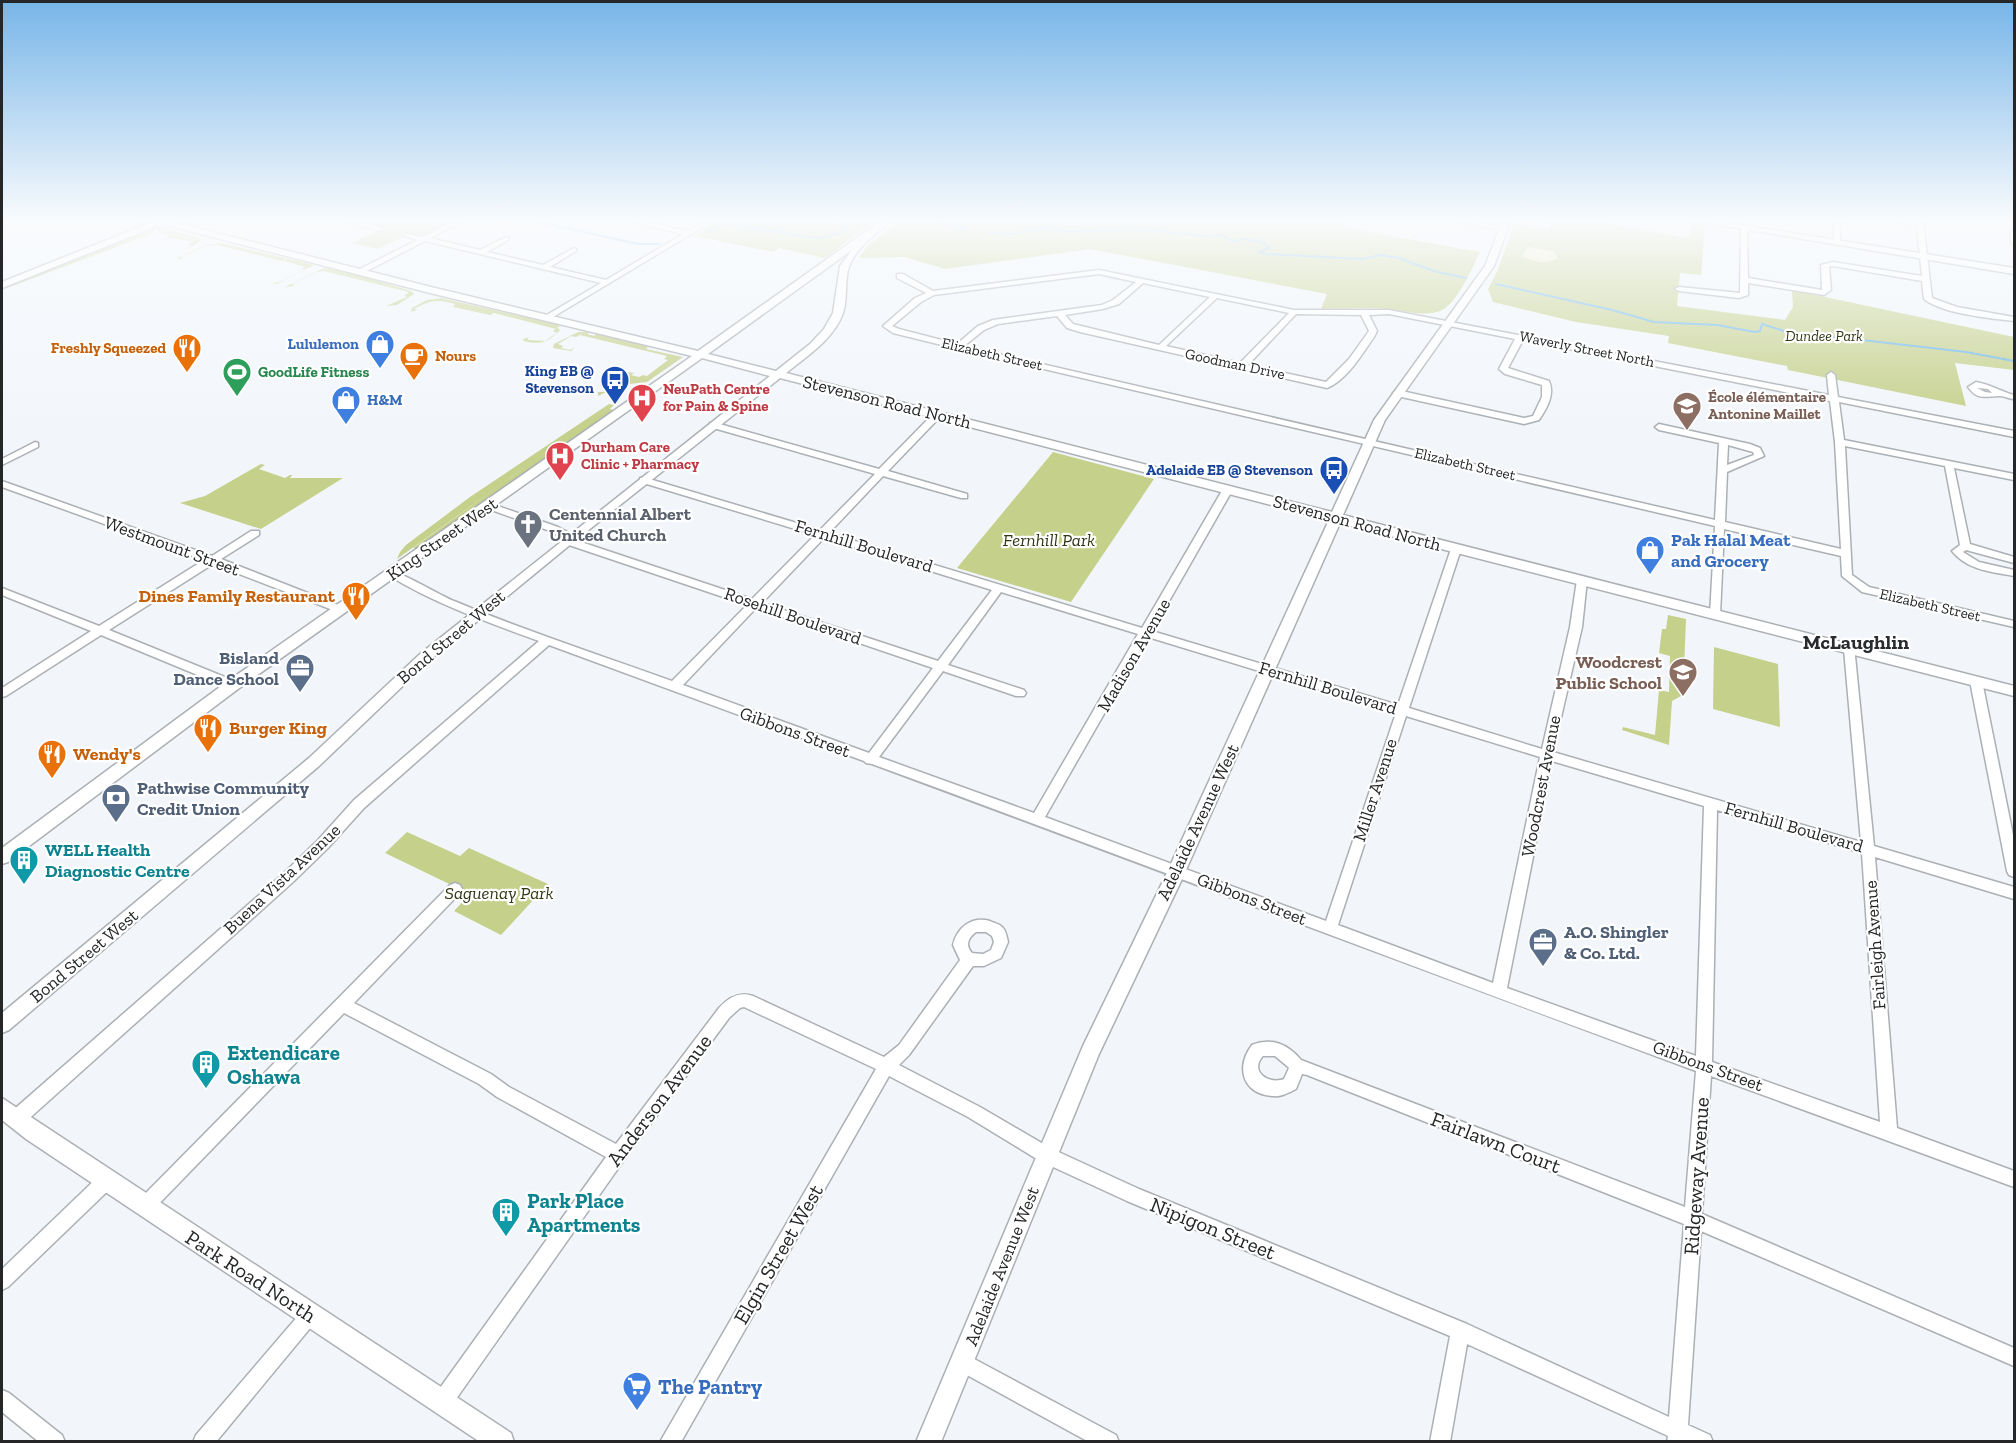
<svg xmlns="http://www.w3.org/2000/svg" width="2016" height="1443" font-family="'Zilla Slab',serif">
	<rect width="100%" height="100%" fill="#f2f6fb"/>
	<g fill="#c5d08b">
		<polygon points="360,222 450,222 422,236 409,234 378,249 351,243 383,228"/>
		<polygon points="716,222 822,222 836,226 842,222 873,222 825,258 779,248 774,252 694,236"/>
		<path d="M898 222H1345L1343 227 1480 252C1473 267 1457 303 1442 310 1425 318 1404 310 1387 309 1365 307 1343 309 1321 309L1327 294 1090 249 945 269 904 257 859 258 867 246Z"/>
		<polygon points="1552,222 1599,222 1689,238 1691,223 1705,226 1701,275 1680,273 1677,306 1785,320 1793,307 1792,290 2014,337 2014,370 1955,363 1966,406 1788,370 1787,366 1668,343 1669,336 1576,322 1493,302 1488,289 1497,272 1514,224 1549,229"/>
		<polygon points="159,227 200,238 201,240 197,244 171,255 191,246 188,244 193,242 174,238 166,240 170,238 167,236 170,235 157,232"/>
		<polygon points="153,228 157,228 151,234 2,290 2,287"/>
		<polygon points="222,243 314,265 277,284 272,283 280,282 304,270 302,269 305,267 285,261 287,258 282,261 217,245 206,246 181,257 182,259 176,259 206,245"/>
		<polygon points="324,268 344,271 411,291 414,294 397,305 386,306 407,297 404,296 409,292 324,271 317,272 292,284 294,286 285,287"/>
		<path d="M441 298 555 324 561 327H557L560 330C549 342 538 346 522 340L529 337 527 340 545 341 557 333 553 331 556 329 494 313 490 315 453 307 455 304C438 299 430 300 414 309L417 310 411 312 412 308 427 300Z"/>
		<polygon points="578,332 590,332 587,334 594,336 597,333 643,345 648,347 646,349 683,357 647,382 620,385 598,396 598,392 606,392 630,375 627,372 634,373 631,375 639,377 643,375 647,376 668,360 664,359 667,356 580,335 576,337 571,336 558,344 563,346 561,348 570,350 574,348 571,351 553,348 554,344"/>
		<polygon points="609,404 614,405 610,409 614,410 416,549 413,548 535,460 397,559 400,552 406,545 470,497"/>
		<polygon points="1053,452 1154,479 1071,602 957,568"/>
		<polygon points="261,464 265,465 259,469 285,478 290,475 292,475 290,478 343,478 261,529 180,503 205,496"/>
		<polygon points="1668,615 1686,619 1683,695 1672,701 1669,745 1622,730 1623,727 1655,735 1659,690 1669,692 1670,656 1659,653 1662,629 1666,629"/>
		<polygon points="1714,647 1778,664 1780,727 1713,709"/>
		<polygon points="407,832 460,856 469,848 548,884 501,935 454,911 470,894 385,853"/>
	</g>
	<path fill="#f6ecc7" d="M1528 247 1553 251 1558 258C1547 265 1532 262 1522 256Z"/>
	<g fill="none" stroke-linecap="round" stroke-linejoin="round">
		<g stroke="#6db6e8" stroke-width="2">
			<polyline points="539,222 638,244 659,244"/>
			<polyline points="937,222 968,229"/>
			<polyline points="709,231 724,223 817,238 838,234 852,224"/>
			<polyline points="989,233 1013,234 1043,227 1066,232 1135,229 1205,236 1221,235 1232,241 1244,239 1263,242 1269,248 1259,252 1266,254 1362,259 1381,255 1399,258 1434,271 1466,278"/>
			<polyline points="1496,284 1612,310 1654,322 1717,325 1755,332 1760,331 1762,324 1784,331 1966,352 2014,361"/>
		</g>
		<g stroke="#abb0b4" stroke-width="3">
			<g id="minor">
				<polygon points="348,222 360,222 383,229 380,231"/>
				<polygon points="452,222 461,222 430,238 480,250 506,237 509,239 508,240 487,252 543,265 574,248 576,249 576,251 550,267 606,280 683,234 633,222 647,222 688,231 703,222 711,222 548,320 545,320 545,316 601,283 425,241 361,274 354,272 417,240 405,236 405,234 423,237"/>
				<polygon points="1459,222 1477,222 1506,228 1503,230"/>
				<polygon points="1834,222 1840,222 1840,243 1837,245 1834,243"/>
				<path d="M1898 222H1923L1932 298 1957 307 2014 317V321C1990 318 1943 314 1924 299L1922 281 1833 266 1829 267 1831 290 1824 295 1748 283V295L1739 298 1679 291 1675 289 1679 287 1740 293 1741 228 1744 226 1747 228 1748 278 1822 290 1821 265 1833 262 1922 276 1917 227Z"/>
				<polygon points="2014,229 2014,245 2011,243 2011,231"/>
				<path d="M1099 270 1294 310H1389L1518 335 1521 334 1525 336 1829 395 1827 375 1831 372 1835 375 1838 397 2014 431V437L1839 402 1844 440 2014 474V480L1954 468 1970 544 2014 557V563L1966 550 1963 552 1979 562 2014 570V576C1992 572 1967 570 1952 551L1960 545 1945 466 1845 446 1852 575 1869 587 2014 621V627L1862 592 1842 576 1841 556 1724 529 1720 615 1715 619 1710 615 1715 526 958 349 893 333 883 326 915 298 926 293 897 278V274H903L933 291ZM1099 274 1136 282 1113 300 1102 305 993 320 978 326 957 344 899 329 892 326 921 302 934 295ZM1143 283 1210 297 1159 345 1073 324 1065 315 1103 309 1119 304ZM1217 298 1289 313 1240 363 1166 346ZM1296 314 1361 315 1369 331 1349 359 1326 382 1248 365ZM1389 314 1515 339 1499 369 1505 374 1542 385V397L1533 416 1524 418 1397 390 1393 393 1397 396 1524 424 1539 420C1547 408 1555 395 1549 381L1508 368 1523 340 1830 401 1835 442 1841 549 1725 522 1727 472 1764 456 1760 448 1750 444 1659 424 1655 427 1659 430 1719 443 1715 520 964 346 984 330 998 324 1057 316 1067 328 1080 332 1327 388C1347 380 1362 354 1374 337L1377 331 1369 315ZM1728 445 1753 452 1754 455 1727 465Z"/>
				<path d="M1976 382C1992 385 2000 391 2014 395V399C2010 399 2004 396 2000 396 1985 396 1978 401 1968 387ZM1977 388 1988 389 1992 393 1985 392Z"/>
				<path d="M937 412 941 415 940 417 888 471 967 494V498H961L883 476 829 533 1142 628 1223 489 1228 486 1231 487 1233 489 1152 631 1398 705 1451 549 1452 547H1460L1461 549 1409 708 1542 749 1570 627 1577 580 1578 578H1586L1587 580 1582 627 1553 752 1861 842 1844 649 1850 645 1854 646 1874 846 2014 887V899L1875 857 1897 1128 2014 1171V1187L1711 1076 1702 1214 2014 1348V1366L1701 1231 1688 1425 1710 1435 1713 1442H1667L1668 1436 1467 1344 1450 1442H1430L1450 1336 1127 1201 1040 1161 968 1117 889 1076 681 1442H660L876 1069 744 1007 740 1008 729 1018 624 1160 449 1409 442 1412 435 1409 432 1402 435 1395 606 1157 497 1097 479 1084 344 1013 151 1212 145 1215 139 1212 136 1206 139 1200 450 885 455 883 460 885 462 889 460 893 354 1003 491 1074 509 1087 616 1144 719 1008C728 998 739 991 753 996L884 1057 899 1045 960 960 953 945C957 928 971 916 990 921 994 923 1000 924 1003 928 1006 931 1007 938 1008 942L1001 958 984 966H973L909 1055 899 1065 980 1107 1052 1149 1139 1189 1467 1324 1669 1417 1684 1224 1307 1075 1302 1074 1296 1089C1288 1093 1281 1097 1273 1096 1243 1094 1235 1068 1252 1045 1271 1037 1288 1044 1301 1060L1685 1207 1696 1071C1420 970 1148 865 872 764L866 763 864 761 549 645 364 808 328 848 293 882 23 1124 17 1126 11 1124 9 1118 11 1112 283 874 318 840 354 800 539 641C487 622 435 604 388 575L387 573 388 571C397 569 441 596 454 601 525 631 600 655 672 681L747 605 563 543 562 541 564 539 550 531 486 508V504H492L558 527 575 536V540L752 599 815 535 640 482V478H646L820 530 875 474 710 427V423H716L879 469 934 413ZM824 538 992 590 938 661 762 603ZM1001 592 1138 634 1034 813 879 757 943 671 1016 696H1024L1026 693 1024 690 948 665ZM756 608 933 668 869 753 683 685ZM1148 637 1396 713 1326 921 1045 817ZM1406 716 1540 757 1493 983 1338 925ZM1552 761 1704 806 1696 1056 1507 988ZM1717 810 1862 853 1880 1122 1712 1062ZM976 932H986L992 936 994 942 991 950 983 954 972 953C965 945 968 938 976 932ZM1263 1056H1275L1287 1066 1289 1068 1284 1079C1268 1085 1249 1071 1263 1056Z"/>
				<polygon points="35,442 38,443 38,447 2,465 2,459"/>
				<polygon points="2,481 212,556 251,531 259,531 259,535 221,559 346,608 347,610 342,614 338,612 213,564 109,630 237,682 239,685 237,688 229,688 101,635 6,696 2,697 2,688 91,631 2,595 2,588 99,626 204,560 2,487"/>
				<polygon points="1976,677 1982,681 2014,840 2014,877 2009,875 2007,871 1970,681"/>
				<polygon points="107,1172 113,1174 115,1180 113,1186 8,1287 2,1290 2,1269 101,1174"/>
				<polygon points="310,1306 316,1309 319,1315 316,1321 216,1442 193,1442 196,1435 304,1309"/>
				<polygon points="963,1353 1116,1435 1119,1442 1089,1442 956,1369 954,1362 956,1355"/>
				<polygon points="2,1390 9,1393 62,1435 65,1442 39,1442 2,1412"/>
			</g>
		</g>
		<g stroke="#abb0b4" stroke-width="3">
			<g id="major">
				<path d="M152 222H174L431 287 698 351 879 222H889C875 235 856 247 849 267 844 281 848 299 843 313 834 339 806 357 786 373L1332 512 1374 420 1485 266 1502 222H1510L1494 266 1385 420 1343 515 2014 686V696L1340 523 1182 879 1099 1054 941 1442H916L1083 1046 1164 879 1329 520 780 378 571 544 430 660 319 766 9 1030 2 1033V1013L309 758 420 654 770 376 702 358 238 689 8 862 2 864V848L228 681 692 356 430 293 162 224 2 288V282ZM852 250 840 266 833 313 824 329 810 344 776 371 708 354Z"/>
				<polygon points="1701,222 1722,222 2014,268 2014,274"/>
				<polygon points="2,1098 511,1433 514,1442 480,1442 26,1139 2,1120"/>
			</g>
		</g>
		<use href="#minor" fill="#fff" fill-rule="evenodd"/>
		<use href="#major" fill="#fff" fill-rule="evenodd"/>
	</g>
	<linearGradient id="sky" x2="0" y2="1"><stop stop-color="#77b5e8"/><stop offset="0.52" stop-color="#f9fbfd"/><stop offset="1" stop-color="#f9fbfd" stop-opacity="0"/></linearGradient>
	<rect width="2016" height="424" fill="url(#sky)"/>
	<defs>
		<g id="shop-pin" transform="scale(1.5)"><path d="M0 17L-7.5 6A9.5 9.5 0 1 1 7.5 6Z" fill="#3f7fe0" stroke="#fff"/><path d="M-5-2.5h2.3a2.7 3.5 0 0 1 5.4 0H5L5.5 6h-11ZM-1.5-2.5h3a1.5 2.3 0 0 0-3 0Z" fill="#fff"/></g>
		<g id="restaurant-pin" transform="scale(1.5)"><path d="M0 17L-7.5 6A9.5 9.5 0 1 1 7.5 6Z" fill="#e8710a" stroke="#fff"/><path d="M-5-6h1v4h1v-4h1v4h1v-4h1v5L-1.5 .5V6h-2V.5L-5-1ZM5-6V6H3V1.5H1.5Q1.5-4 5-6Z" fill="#fff"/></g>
		<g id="cafe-pin" transform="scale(1.5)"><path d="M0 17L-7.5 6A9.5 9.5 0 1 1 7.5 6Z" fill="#e8710a" stroke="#fff"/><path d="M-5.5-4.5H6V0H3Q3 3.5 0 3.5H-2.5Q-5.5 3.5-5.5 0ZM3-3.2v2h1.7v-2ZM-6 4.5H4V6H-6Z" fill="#fff"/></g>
		<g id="stadium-pin" transform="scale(1.5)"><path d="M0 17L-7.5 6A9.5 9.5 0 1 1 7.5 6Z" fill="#2e9e5b" stroke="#fff"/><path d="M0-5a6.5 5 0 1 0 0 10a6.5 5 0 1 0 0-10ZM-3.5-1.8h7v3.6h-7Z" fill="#fff"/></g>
		<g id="bus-pin" transform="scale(1.5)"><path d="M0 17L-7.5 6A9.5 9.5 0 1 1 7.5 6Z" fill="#1a4fb4" stroke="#fff"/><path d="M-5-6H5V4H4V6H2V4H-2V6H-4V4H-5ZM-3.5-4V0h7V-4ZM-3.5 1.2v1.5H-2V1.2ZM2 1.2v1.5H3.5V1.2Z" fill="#fff"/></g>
		<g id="hospital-pin" transform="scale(1.5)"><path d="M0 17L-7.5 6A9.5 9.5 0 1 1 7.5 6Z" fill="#e0444e" stroke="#fff"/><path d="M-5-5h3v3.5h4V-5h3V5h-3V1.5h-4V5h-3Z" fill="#fff"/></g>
		<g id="school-pin" transform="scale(1.5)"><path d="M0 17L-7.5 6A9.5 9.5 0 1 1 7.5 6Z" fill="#8d6e63" stroke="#fff"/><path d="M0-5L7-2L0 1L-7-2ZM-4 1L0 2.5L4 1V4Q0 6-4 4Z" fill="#fff"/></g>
		<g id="church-pin" transform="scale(1.5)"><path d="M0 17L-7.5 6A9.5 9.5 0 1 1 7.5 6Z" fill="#6b7280" stroke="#fff"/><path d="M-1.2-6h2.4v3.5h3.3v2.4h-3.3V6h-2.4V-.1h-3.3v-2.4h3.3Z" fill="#fff"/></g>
		<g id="office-pin" transform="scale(1.5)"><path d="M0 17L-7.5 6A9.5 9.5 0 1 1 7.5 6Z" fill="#5c6f8a" stroke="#fff"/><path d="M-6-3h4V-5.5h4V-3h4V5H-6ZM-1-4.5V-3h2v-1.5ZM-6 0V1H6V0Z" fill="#fff"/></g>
		<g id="bank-pin" transform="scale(1.5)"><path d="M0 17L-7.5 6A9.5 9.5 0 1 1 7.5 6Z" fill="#5c6f8a" stroke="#fff"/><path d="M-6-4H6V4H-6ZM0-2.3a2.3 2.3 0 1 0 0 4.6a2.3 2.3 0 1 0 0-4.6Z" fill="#fff"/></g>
		<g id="building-pin" transform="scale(1.5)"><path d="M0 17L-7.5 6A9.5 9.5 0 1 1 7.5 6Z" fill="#0f9aa8" stroke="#fff"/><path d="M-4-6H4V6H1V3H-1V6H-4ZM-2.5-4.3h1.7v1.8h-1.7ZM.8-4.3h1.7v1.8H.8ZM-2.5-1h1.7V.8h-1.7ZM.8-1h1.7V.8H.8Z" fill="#fff"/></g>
		<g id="supermarket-pin" transform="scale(1.5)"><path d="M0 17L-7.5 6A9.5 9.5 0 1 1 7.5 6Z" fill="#3f7fe0" stroke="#fff"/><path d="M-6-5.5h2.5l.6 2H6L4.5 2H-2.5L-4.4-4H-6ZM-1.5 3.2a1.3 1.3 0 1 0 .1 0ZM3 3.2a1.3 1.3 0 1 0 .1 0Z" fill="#fff"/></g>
	</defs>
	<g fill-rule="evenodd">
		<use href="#shop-pin" x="380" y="344"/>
		<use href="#restaurant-pin" x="187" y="348"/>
		<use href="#cafe-pin" x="414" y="356"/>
		<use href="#stadium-pin" x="237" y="372"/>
		<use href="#bus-pin" x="615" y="380"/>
		<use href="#hospital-pin" x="642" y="398"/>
		<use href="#shop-pin" x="346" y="400"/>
		<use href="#school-pin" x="1687" y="406"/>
		<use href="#hospital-pin" x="560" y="456"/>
		<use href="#bus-pin" x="1334" y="470"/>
		<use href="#church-pin" x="528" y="524"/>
		<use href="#shop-pin" x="1650" y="550"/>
		<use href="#restaurant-pin" x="356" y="596"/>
		<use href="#office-pin" x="300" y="668"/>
		<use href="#school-pin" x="1683" y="672"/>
		<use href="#restaurant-pin" x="208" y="728"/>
		<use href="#restaurant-pin" x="52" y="754"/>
		<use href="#bank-pin" x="116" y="798"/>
		<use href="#building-pin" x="24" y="860"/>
		<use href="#office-pin" x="1543" y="942"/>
		<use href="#building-pin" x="206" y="1064"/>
		<use href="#building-pin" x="506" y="1212"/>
		<use href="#supermarket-pin" x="637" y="1386"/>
	</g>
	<g text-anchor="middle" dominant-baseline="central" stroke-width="4.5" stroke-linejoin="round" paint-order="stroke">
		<g font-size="15" font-style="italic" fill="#323715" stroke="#fff">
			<text x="1824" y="336">Dundee Park</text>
		</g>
		<g font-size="15" font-weight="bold" fill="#366cbe" stroke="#fff" text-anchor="end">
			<text x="359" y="344">Lululemon</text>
			<text x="367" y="400" text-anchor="start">H&amp;M</text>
		</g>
		<g font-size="15" font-weight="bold" fill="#c56008" stroke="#fff" text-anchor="end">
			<text x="166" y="348">Freshly Squeezed</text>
			<text x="435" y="356" text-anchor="start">Nours</text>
		</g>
		<g font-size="15" fill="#242627" stroke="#fff">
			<text transform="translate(1587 349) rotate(11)">Waverly Street North</text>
			<text transform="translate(992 354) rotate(13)">Elizabeth Street</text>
			<text transform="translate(1235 364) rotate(12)">Goodman Drive</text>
			<text transform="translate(1465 464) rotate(13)">Elizabeth Street</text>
			<text transform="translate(1930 605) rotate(13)">Elizabeth Street</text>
		</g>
		<g font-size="15" font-weight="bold" fill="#164399" stroke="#fff" text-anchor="end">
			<text x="594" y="371">King EB @<tspan x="594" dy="17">Stevenson</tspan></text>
			<text x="1313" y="470">Adelaide EB @ Stevenson</text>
		</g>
		<g font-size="15" font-weight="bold" fill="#27864d" stroke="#fff" text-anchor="start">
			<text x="258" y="372">GoodLife Fitness</text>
		</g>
		<g font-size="15" font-weight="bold" fill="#be3a42" stroke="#fff" text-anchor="start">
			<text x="663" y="389">NeuPath Centre<tspan x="663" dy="17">for Pain &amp; Spine</tspan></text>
			<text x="581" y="447">Durham Care<tspan x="581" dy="17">Clinic + Pharmacy</tspan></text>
		</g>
		<g font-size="15" font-weight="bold" fill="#785e54" stroke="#fff" text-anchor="start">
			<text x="1708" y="397">École élémentaire<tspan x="1708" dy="17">Antonine Maillet</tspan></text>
		</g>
		<g font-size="18" fill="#242627" stroke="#fff">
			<text transform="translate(887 402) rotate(14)">Stevenson Road North</text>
			<text transform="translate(1357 523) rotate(15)">Stevenson Road North</text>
			<text transform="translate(442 539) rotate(-35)">King Street West</text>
			<text transform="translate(172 546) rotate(20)">Westmount Street</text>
			<text transform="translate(864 546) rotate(17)">Fernhill Boulevard</text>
			<text transform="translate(793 616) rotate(19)">Rosehill Boulevard</text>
			<text transform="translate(451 637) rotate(-40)">Bond Street West</text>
			<text transform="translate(1134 655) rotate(-60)">Madison Avenue</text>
			<text transform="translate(1328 688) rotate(17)">Fernhill Boulevard</text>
			<text transform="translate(795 732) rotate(20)">Gibbons Street</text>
			<text transform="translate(1541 786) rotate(-79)">Woodcrest Avenue</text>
			<text transform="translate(1375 790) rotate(-72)">Miller Avenue</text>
			<text transform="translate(1198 822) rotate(-65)">Adelaide Avenue West</text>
			<text transform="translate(1794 827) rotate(16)">Fernhill Boulevard</text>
			<text transform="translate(282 879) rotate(-43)">Buena Vista Avenue</text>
			<text transform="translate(1252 899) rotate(21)">Gibbons Street</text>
			<text transform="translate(1875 945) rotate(-94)">Fairleigh Avenue</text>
			<text transform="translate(84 956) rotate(-40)">Bond Street West</text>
			<text transform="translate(1708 1066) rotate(20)">Gibbons Street</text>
			<text transform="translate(1002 1266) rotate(-68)">Adelaide Avenue West</text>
		</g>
		<g font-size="18" font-weight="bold" fill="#5b616d" stroke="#fff" text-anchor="start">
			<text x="549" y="514">Centennial Albert<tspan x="549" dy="21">United Church</tspan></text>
		</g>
		<g font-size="18" font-style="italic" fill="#323715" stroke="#fff">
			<text x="1049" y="540">Fernhill Park</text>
			<text x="499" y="893">Saguenay Park</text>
		</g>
		<g font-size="18" font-weight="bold" fill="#366cbe" stroke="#fff" text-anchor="start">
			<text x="1671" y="540">Pak Halal Meat<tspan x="1671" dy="21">and Grocery</tspan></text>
		</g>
		<g font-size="18" font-weight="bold" fill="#c56008" stroke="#fff" text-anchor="start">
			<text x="335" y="596" text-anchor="end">Dines Family Restaurant</text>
			<text x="229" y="728">Burger King</text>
			<text x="73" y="754">Wendy's</text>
		</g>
		<g font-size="18" font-weight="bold" fill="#4e5e75" stroke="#fff" text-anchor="start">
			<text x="279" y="658" text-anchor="end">Bisland<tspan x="279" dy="21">Dance School</tspan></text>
			<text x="137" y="788">Pathwise Community<tspan x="137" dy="21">Credit Union</tspan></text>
			<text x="1564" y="932">A.O. Shingler<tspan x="1564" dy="21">&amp; Co. Ltd.</tspan></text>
		</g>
		<g font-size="18" font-weight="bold" fill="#785e54" stroke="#fff" text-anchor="end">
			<text x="1662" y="662">Woodcrest<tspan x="1662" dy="21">Public School</tspan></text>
		</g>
		<g font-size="18" font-weight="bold" fill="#0d838f" stroke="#fff" text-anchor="start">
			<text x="45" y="850">WELL Health<tspan x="45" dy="21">Diagnostic Centre</tspan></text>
		</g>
		<g font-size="20" font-weight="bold" fill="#282c2f" stroke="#fff">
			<text x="1856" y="642">McLaughlin</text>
		</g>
		<g font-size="21" font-weight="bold" fill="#0d838f" stroke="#fff" text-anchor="start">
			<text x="227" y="1052">Extendicare<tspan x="227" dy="24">Oshawa</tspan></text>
			<text x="527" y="1200">Park Place<tspan x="527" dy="24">Apartments</tspan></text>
		</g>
		<g font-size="21" fill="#242627" stroke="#fff">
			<text transform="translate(659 1100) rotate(-53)">Anderson Avenue</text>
			<text transform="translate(1496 1142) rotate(21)">Fairlawn Court</text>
			<text transform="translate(1696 1176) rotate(-86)">Ridgeway Avenue</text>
			<text transform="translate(1213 1228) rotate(22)">Nipigon Street</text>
			<text transform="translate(778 1254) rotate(-60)">Elgin Street West</text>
			<text transform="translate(251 1276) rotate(33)">Park Road North</text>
		</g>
		<g font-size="21" font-weight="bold" fill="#366cbe" stroke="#fff" text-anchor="start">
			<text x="658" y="1386">The Pantry</text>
		</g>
	</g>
	<rect width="2016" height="1443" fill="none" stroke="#242627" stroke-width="6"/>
</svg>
